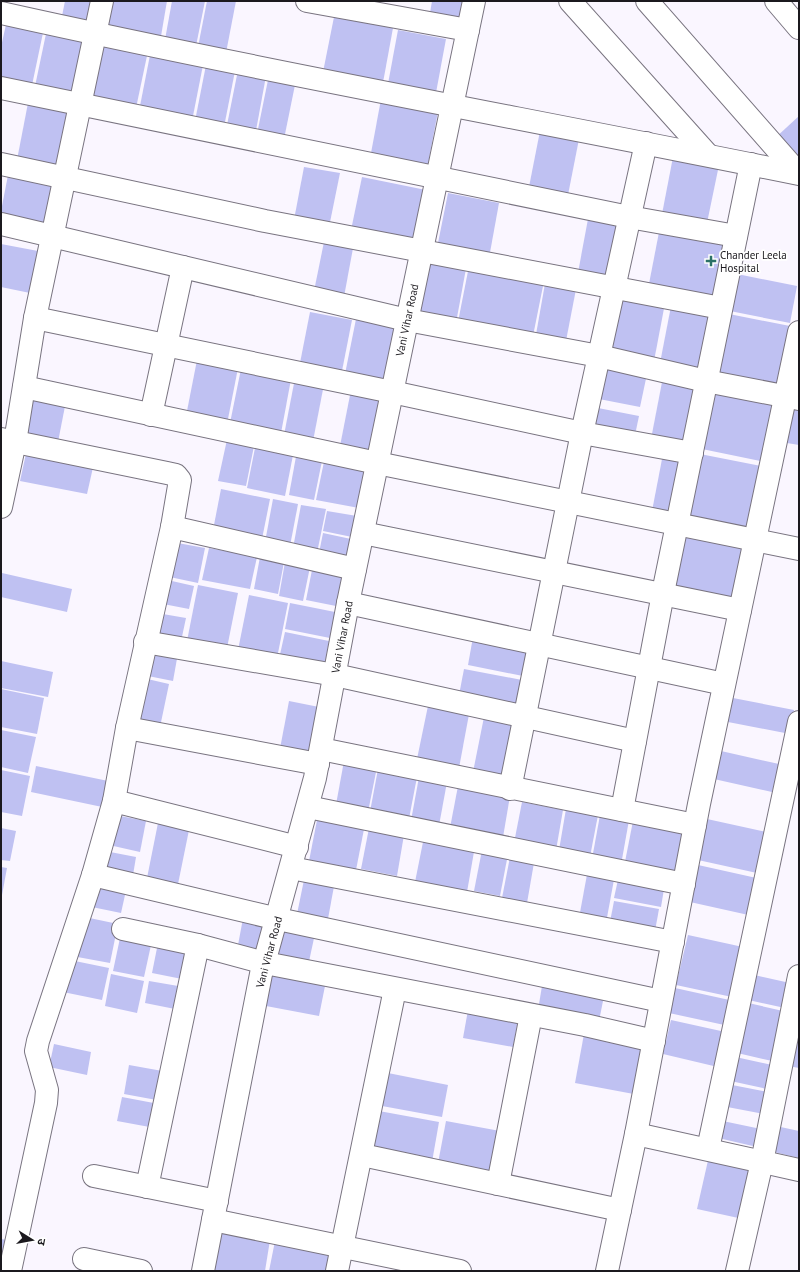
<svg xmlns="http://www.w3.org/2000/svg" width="800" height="1272" font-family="'PT Sans','Noto Sans Devanagari',sans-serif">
	<rect width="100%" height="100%" fill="#faf6ff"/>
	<g fill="#bfc1f2">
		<polygon points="65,1 97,1 92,27 61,21"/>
		<polygon points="109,1 167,1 160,42 103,31"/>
		<polygon points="172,1 205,1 195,51 164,45"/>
		<polygon points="207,1 236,1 225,58 197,52"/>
		<polygon points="432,1 464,1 460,19 430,13"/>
		<polygon points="334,17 393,28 382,88 322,77"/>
		<polygon points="7,20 44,28 31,90 1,84 1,47"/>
		<polygon points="47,29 90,38 77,100 34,91"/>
		<polygon points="398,30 446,39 435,98 387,89"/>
		<polygon points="98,41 148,51 136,108 87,99"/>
		<polygon points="151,50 204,60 192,121 139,111"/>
		<polygon points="206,65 235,71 224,127 195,121"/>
		<polygon points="238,70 266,76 255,136 226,130"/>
		<polygon points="269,75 296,80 284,139 257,134"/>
		<polygon points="382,94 439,106 428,164 371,153"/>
		<polygon points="28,103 71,112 59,173 16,165"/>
		<polygon points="799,116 799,167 774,139"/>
		<polygon points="540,131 579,139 567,200 528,192"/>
		<polygon points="673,157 719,165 707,223 662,214"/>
		<polygon points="304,167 340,173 328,232 293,225"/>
		<polygon points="9,170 57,180 47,233 1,224 1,211"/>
		<polygon points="362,177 426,190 415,247 350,235"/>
		<polygon points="448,193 499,203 489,258 437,248"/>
		<polygon points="588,219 619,225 608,284 577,278"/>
		<polygon points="660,227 734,241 722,303 648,289"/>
		<polygon points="325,237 354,243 343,302 313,296"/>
		<polygon points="1,244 38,251 30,293 1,287"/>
		<polygon points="430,256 467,263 456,323 419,315"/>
		<polygon points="470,261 545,276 532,341 457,327"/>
		<polygon points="737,274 797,286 790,323 730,311"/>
		<polygon points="546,278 577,284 565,346 535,340"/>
		<polygon points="620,289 666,298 654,361 608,352"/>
		<polygon points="672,301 718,310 706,372 660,363"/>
		<polygon points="310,312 352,320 341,376 299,368"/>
		<polygon points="729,314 790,326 778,391 716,379"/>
		<polygon points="356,319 396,326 384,387 344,379"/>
		<polygon points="198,355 239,363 227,424 186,416"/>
		<polygon points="242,364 292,374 281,433 230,423"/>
		<polygon points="606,366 647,374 640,407 599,399"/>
		<polygon points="296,373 325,379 313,441 284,435"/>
		<polygon points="663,377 703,385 691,447 651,439"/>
		<polygon points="352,385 381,390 368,452 340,446"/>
		<polygon points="713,390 776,403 765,462 702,449"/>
		<polygon points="29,394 66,401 58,442 21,434"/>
		<polygon points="794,407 799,408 799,445 787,443"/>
		<polygon points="598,408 639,416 635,435 594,427"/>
		<polygon points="228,435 255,441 246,486 218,481"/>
		<polygon points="256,443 294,450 285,496 247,488"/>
		<polygon points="27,449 94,463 87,494 20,481"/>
		<polygon points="297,451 323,456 314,500 289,495"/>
		<polygon points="663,454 690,459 678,516 652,511"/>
		<polygon points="700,454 761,466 748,532 687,521"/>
		<polygon points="325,457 367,465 359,508 316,500"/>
		<polygon points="221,489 270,499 262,539 213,530"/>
		<polygon points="273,499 298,504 290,546 265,542"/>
		<polygon points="301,505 326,509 317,553 293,548"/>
		<polygon points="327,511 357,516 352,537 323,531"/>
		<polygon points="323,533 351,539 347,559 319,553"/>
		<polygon points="683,535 744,547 733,605 671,593"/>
		<polygon points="172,542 205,548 198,583 165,576"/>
		<polygon points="209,548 257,557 250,589 202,580"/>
		<polygon points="260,557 284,562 278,594 254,589"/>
		<polygon points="285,562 310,567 303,601 279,596"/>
		<polygon points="312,570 342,575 336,606 306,600"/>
		<polygon points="2,573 72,589 67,612 1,597"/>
		<polygon points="163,579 194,586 189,609 158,603"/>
		<polygon points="198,585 238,593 226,653 186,646"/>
		<polygon points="249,595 288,603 276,663 237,655"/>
		<polygon points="290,603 335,612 330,638 285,629"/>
		<polygon points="157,613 186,618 180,646 151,640"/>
		<polygon points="285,632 329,641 324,668 279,659"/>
		<polygon points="473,637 528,647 523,676 468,665"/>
		<polygon points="149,647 178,653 173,681 143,675"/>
		<polygon points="1,661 53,672 48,697 1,688"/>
		<polygon points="464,669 522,680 517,706 459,695"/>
		<polygon points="143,678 169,684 160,727 134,722"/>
		<polygon points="1,689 44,698 37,734 1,727"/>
		<polygon points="733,698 794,710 790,734 728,722"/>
		<polygon points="289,701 324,708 313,761 279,754"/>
		<polygon points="429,701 470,709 459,768 417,759"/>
		<polygon points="485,712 514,718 501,783 472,777"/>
		<polygon points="1,730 36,737 28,773 1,767"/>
		<polygon points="721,751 779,764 772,792 714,779"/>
		<polygon points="344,761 377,767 367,817 335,810"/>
		<polygon points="36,766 113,782 107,808 31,792"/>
		<polygon points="378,769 417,777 408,824 369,817"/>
		<polygon points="1,770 30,776 22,816 1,812"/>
		<polygon points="419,777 447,782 438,831 410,826"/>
		<polygon points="458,786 510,796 502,843 449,833"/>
		<polygon points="522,802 563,810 555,856 513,848"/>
		<polygon points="566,809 598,815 589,862 558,856"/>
		<polygon points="115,815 146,821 140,852 109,845"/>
		<polygon points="318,815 365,824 356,870 309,861"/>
		<polygon points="600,815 629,820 621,865 592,859"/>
		<polygon points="159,818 190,825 177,889 146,883"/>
		<polygon points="707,819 766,832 757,873 698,860"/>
		<polygon points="633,821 684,830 674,882 623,872"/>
		<polygon points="370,823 405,829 397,876 361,869"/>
		<polygon points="1,828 16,831 10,861 1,860"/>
		<polygon points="424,837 475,846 467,892 415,882"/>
		<polygon points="482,850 508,854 500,896 474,891"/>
		<polygon points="105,851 136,857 132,881 101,875"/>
		<polygon points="511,852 535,857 527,903 502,898"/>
		<polygon points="698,865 761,879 753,916 690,902"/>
		<polygon points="1,867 7,868 2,895 1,895"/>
		<polygon points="588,869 615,874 606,923 579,918"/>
		<polygon points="305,875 335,881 327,924 296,919"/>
		<polygon points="619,875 665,883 661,907 614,898"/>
		<polygon points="92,879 127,886 121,913 87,906"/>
		<polygon points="614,901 659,909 655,931 610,922"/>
		<polygon points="244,913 268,918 262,950 238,945"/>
		<polygon points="80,916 118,924 110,963 72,956"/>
		<polygon points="284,923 316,929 308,966 277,960"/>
		<polygon points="688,935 743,947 732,997 676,985"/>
		<polygon points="120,938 151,945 144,977 113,971"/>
		<polygon points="157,948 192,954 187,980 152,973"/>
		<polygon points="70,960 109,968 102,1000 63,992"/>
		<polygon points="273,971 326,981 319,1016 266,1006"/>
		<polygon points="111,974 144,981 137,1013 105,1006"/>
		<polygon points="750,974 790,983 785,1008 744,999"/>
		<polygon points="543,980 605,991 599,1021 538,1010"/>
		<polygon points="149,981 184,987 180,1010 145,1003"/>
		<polygon points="675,988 734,1001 729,1026 669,1013"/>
		<polygon points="744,1002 783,1011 772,1061 733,1052"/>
		<polygon points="468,1010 518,1020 513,1047 463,1038"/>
		<polygon points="671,1020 730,1033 722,1068 663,1054"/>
		<polygon points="584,1034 648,1046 639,1095 575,1083"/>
		<polygon points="794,1040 799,1041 799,1068 788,1066"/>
		<polygon points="54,1044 91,1052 87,1075 49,1067"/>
		<polygon points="731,1056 772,1065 767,1089 726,1080"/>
		<polygon points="129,1065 168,1072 162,1101 124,1094"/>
		<polygon points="388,1073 448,1085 442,1117 382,1106"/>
		<polygon points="727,1084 768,1092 764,1114 722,1106"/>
		<polygon points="122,1097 159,1104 155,1128 117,1121"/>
		<polygon points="379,1111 439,1122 432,1162 372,1151"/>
		<polygon points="718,1120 761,1129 757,1147 714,1137"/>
		<polygon points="446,1121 500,1131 492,1173 438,1163"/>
		<polygon points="776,1126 799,1131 799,1158 770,1151"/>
		<polygon points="709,1156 755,1166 743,1219 697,1209"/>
		<polygon points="218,1231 270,1240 265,1271 211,1271"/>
		<polygon points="1,1239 7,1240 1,1269"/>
		<polygon points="275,1241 332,1252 328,1271 269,1271"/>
	</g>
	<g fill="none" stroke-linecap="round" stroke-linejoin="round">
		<g stroke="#797480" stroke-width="24">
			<g id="minor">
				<polyline points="307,1 468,30"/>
				<polyline points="570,1 708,155"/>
				<polyline points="647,1 798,173"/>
				<polyline points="776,1 799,28"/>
				<path d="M1 13C266 72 533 120 799 174"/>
				<polyline points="1,88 629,217 736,236"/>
				<polyline points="1,164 265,221 721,308"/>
				<polyline points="1,224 407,320 599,356 706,381 799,399"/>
				<polyline points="35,318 392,392 582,433 692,453"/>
				<polyline points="24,387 377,463 799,549"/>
				<polyline points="151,415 183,267"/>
				<polyline points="1,439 167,473 176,475 180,480 172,527 127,728 114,801 93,875 38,1041 36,1051 47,1090 46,1103 10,1271"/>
				<polyline points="1,507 15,442 35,318 102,1"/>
				<polyline points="172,527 355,569"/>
				<polyline points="363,533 740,610"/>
				<polyline points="348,603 724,684"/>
				<polyline points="145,642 335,675 635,741"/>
				<polyline points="127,728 318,764"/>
				<polyline points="321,749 695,825"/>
				<polyline points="510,789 582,433 646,143"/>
				<polyline points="114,801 297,847"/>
				<polyline points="308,807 684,884"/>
				<polyline points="622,810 665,583 751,164"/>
				<polyline points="291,868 673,942"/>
				<polyline points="93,875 278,919 661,1001"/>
				<polyline points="123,929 198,945 265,963 585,1025 654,1041"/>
				<polyline points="636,1134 799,1170"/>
				<polyline points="708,1149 799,722"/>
				<polyline points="362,1155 620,1210"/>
				<polyline points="94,1176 217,1201"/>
				<polyline points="498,1184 531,1015"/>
				<polyline points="147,1187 198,945"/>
				<polyline points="213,1220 460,1271"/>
				<polyline points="84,1259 141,1271"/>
				<polyline points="203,1271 261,974 315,778 348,603 474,1"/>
				<polyline points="337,1271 395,989"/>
				<polyline points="607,1271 636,1134 699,804 799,332"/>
				<polyline points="737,1271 762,1162 799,976"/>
			</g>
		</g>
		<use href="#minor" stroke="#fff" stroke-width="22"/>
	</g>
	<path fill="#2b7167" stroke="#fff" stroke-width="1.5" d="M709 255h4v4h4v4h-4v4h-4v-4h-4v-4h4z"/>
	<g text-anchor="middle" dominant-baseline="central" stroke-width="3.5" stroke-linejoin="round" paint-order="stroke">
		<g font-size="11" fill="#1b191e" stroke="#fff" text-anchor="start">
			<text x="720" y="255">Chander Leela<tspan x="720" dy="13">Hospital</tspan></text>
		</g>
		<g font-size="11" fill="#1b191e" stroke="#fff">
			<text transform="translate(407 320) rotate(-78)">Vani Vihar Road</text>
			<text transform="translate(342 637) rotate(-79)">Vani Vihar Road</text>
			<text transform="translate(269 952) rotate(-75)">Vani Vihar Road</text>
		</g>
	</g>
	<rect width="800" height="1272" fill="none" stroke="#1b191e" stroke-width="4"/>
	<g transform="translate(32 1240) rotate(101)" stroke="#ffffff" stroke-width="3" paint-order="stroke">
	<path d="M0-3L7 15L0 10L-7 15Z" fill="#1b191e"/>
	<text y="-6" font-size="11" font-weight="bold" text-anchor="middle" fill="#1b191e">उ</text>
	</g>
</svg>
